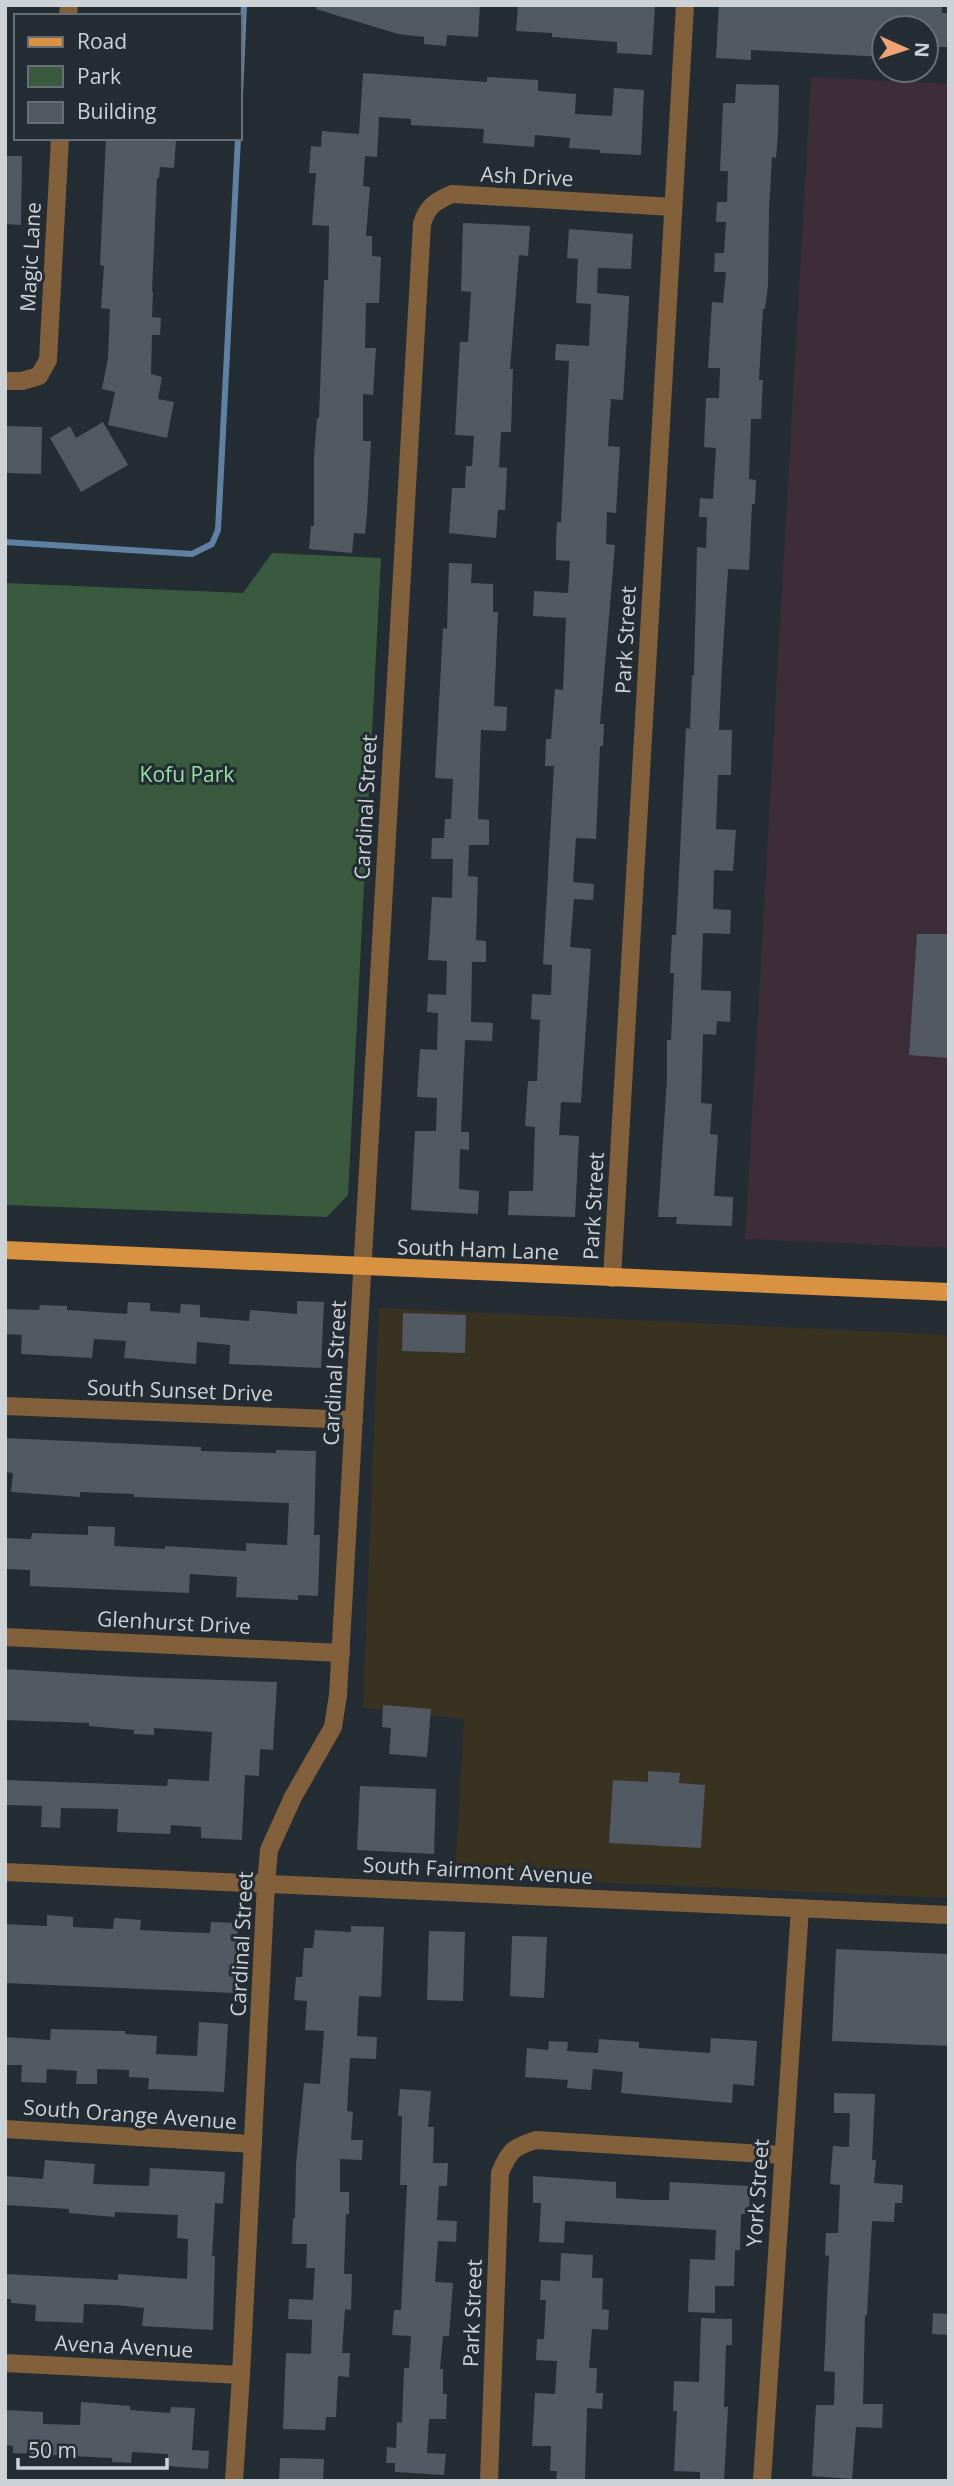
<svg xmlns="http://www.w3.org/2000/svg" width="954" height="2486" font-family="'Open Sans',sans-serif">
	<rect width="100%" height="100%" fill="#242c34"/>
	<polygon fill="#3c2d39" points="811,77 949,84 949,1248 745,1239"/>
	<polygon fill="#393221" points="379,1308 949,1335 949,1898 455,1876 464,1719 363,1708"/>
	<polygon fill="#3a5a40" points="272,553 381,558 348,1195 327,1217 5,1205 5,583 243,593"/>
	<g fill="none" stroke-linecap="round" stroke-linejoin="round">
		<g stroke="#5f82a3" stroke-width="6">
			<polyline points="240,96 244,5"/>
			<polyline points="5,542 192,554 212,544 218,530 238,138"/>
		</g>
	</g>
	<g fill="#515a63">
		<polygon points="317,5 480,5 478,37 447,35 446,46 424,44 424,37 398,34 316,9"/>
		<polygon points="518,5 655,5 652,55 617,53 617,42 552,37 552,33 516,31"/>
		<polygon points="719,5 942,5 942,13 949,13 949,47 926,47 926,28 884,28 884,57 751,50 751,60 716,58"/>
		<polygon points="363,73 487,82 487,77 538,80 538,91 576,94 575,114 612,116 614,88 644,90 641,155 600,153 600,150 569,148 570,138 535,135 534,147 483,143 484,129 411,125 411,119 379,117 377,157 365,156 363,186 370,187 366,236 372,236 372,256 381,257 379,303 366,303 365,348 376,348 373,395 363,394 363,441 371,441 367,513 365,534 354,533 352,553 309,549 311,526 314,526 314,456 317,418 319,418 324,280 328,280 329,226 312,225 316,173 309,173 311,146 321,147 322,131 359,134"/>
		<polygon points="736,84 779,85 778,134 776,158 772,157 769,210 768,285 765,309 763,309 759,380 763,380 761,419 751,419 749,479 756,480 755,504 752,504 749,570 728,569 722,665 719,730 732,730 731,775 718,775 716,829 736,830 733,871 714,870 713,909 731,910 730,934 703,933 701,990 731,991 730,1022 717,1021 716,1035 703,1034 701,1103 712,1104 710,1134 718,1135 714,1196 733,1197 732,1226 676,1224 677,1217 658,1217 667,1079 667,1040 671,1040 674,973 670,973 672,935 676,935 686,728 690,729 692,675 694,675 697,547 706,548 707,517 699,517 700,498 713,499 716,448 704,447 706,398 719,398 720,368 708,368 712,302 723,303 726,272 714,272 715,253 724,253 726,222 716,222 717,202 727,202 728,171 720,171 723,103 735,103"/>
		<polygon points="106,138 176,140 174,168 160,167 159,178 157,178 152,291 153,292 152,317 161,318 160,335 152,335 151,374 162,377 158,399 174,402 167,438 108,425 115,392 102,389 108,358 110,309 101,308 104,266 100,265"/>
		<polygon points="5,156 22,156 21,225 5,224"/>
		<polygon points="463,223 530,226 528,256 519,255 510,369 513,369 511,432 501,432 499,467 507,468 505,510 498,510 496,538 449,533 452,488 465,488 466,466 472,466 474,436 455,435 460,342 468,342 471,292 461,291"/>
		<polygon points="569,229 633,234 631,269 598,268 597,293 629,296 629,302 623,400 611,399 609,426 608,446 620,447 616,513 607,512 606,544 615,545 600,724 604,724 603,746 600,746 596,839 576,838 573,882 594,884 593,900 574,899 570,947 591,949 581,1103 561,1102 559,1135 579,1136 575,1217 508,1215 509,1191 533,1191 535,1127 525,1126 528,1081 537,1081 540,1020 531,1019 532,994 551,995 552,965 543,964 554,766 545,766 546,739 551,739 555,689 563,690 566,618 533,616 534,591 568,593 570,561 556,560 556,543 557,522 561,522 569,361 555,360 556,344 589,346 591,304 576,303 578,259 567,258"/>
		<polygon points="103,422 128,465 81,492 50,438 70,426 76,438"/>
		<polygon points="5,426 42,427 41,474 5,473"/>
		<polygon points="449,563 472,564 471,583 493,584 493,612 498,612 494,706 507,707 506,731 481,730 478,819 489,820 489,845 469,845 468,876 478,877 476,940 486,941 486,962 472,962 471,1022 493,1023 492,1041 465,1040 461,1132 469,1132 469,1150 460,1149 459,1189 479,1191 478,1214 411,1210 415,1131 436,1131 437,1098 417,1097 420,1049 437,1050 438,1013 427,1012 428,994 446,995 447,961 428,960 432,897 452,898 453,859 431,859 432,838 444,838 445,819 451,819 453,779 435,778 443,628 447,629"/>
		<polygon points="917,934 949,934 949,1058 909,1055"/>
		<polygon points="297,1301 324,1302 321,1368 229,1364 230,1345 197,1342 196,1364 124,1358 126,1341 94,1339 92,1358 21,1354 22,1335 5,1334 5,1309 39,1310 40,1305 67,1306 67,1310 127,1314 128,1302 150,1303 150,1311 180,1313 181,1304 200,1305 200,1317 249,1321 250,1310 297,1314"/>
		<polygon points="403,1313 466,1315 465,1353 402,1351"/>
		<polygon points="5,1438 201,1447 201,1451 276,1453 276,1450 316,1451 314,1535 320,1535 318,1596 298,1595 298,1600 236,1597 237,1577 190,1574 189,1593 30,1586 30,1570 5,1569 5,1538 31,1539 32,1533 88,1535 88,1526 115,1527 114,1546 165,1549 165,1546 246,1551 246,1543 287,1545 289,1503 134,1497 134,1494 80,1492 80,1497 11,1492 13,1473 5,1472"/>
		<polygon points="5,1669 138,1677 277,1682 273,1750 260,1749 259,1776 245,1775 242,1840 201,1838 201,1827 171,1825 170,1834 117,1832 118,1809 61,1808 60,1828 41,1827 42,1806 5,1805 5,1780 167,1786 168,1779 209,1781 212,1732 154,1728 154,1735 134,1734 134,1730 89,1726 89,1723 5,1720"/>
		<polygon points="383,1705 431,1709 427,1757 389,1754 391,1728 382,1727"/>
		<polygon points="648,1771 680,1773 679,1783 705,1785 701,1848 609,1843 613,1780 648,1782"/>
		<polygon points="360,1786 436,1789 434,1854 357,1850"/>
		<polygon points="47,1915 73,1917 73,1927 113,1929 114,1918 141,1920 140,1930 177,1932 210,1933 211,1922 238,1923 235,1993 5,1983 5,1924 47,1926"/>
		<polygon points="351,1926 384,1927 381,1997 359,1996 357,2036 377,2037 376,2059 350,2058 347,2111 353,2112 351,2140 363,2140 362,2160 340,2159 340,2192 349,2192 349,2214 346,2214 344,2274 352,2274 351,2310 345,2309 342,2353 350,2353 349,2377 338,2376 336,2417 326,2417 325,2430 283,2429 286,2353 311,2354 312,2320 288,2319 289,2299 313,2300 315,2268 306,2268 307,2244 292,2244 293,2218 295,2218 296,2164 304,2083 320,2084 324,2031 305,2030 307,2001 294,2000 296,1977 302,1977 304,1948 313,1948 315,1930 351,1932"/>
		<polygon points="429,1931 465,1932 463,2001 427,2000"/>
		<polygon points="512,1936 547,1937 544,1998 510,1996"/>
		<polygon points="836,1949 949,1954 949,2046 832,2041"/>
		<polygon points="199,2022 228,2024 224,2092 148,2089 149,2078 129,2077 129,2070 97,2069 97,2084 76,2084 77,2071 47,2069 46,2083 21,2082 22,2065 5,2065 5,2037 50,2040 51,2029 125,2031 125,2034 157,2036 156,2054 197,2056"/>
		<polygon points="711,2038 757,2041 754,2086 733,2084 732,2103 621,2093 623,2072 593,2069 591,2090 567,2088 568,2080 525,2077 527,2048 548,2050 549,2041 568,2042 567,2051 598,2053 599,2039 639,2042 639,2048 710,2053"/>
		<polygon points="400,2089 431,2091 428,2127 434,2127 433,2163 448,2163 447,2186 439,2186 437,2220 457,2221 456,2242 438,2241 435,2282 453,2283 449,2336 443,2336 440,2369 443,2369 443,2394 447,2394 446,2419 429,2419 427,2453 446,2454 444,2475 395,2472 395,2463 386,2463 387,2447 396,2448 397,2422 402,2423 404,2368 409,2368 411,2336 392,2335 394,2310 401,2310 407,2185 400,2185 402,2116 398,2116"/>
		<polygon points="834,2093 875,2094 872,2160 876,2160 874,2183 903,2185 902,2203 895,2203 894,2222 872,2221 867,2315 865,2315 863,2404 883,2404 882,2428 856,2427 852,2479 812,2476 816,2405 834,2405 835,2372 824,2371 829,2256 825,2255 826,2233 838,2233 840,2185 830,2184 833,2146 849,2147 850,2113 834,2113"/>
		<polygon points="45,2160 95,2164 93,2184 149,2186 150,2168 225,2172 223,2204 215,2203 212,2256 215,2256 213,2330 142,2326 144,2308 116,2305 84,2304 83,2323 35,2321 36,2305 11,2303 11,2299 5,2299 5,2274 118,2280 118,2274 187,2279 188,2239 177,2238 178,2215 115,2212 115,2217 69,2213 69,2209 5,2205 5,2176 43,2179"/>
		<polygon points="533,2176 616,2182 616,2198 646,2200 669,2200 670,2182 750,2186 749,2214 741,2214 740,2250 735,2250 734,2286 715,2286 715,2313 688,2312 690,2259 715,2260 716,2230 565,2221 564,2243 539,2242 541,2203 533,2203"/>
		<polygon points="561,2253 593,2255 592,2278 603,2278 602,2309 609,2310 608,2330 592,2329 589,2368 597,2368 596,2393 603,2393 602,2409 587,2408 585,2481 556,2481 557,2471 550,2471 551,2446 532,2446 535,2393 555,2394 557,2361 536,2360 537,2339 544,2339 546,2300 540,2300 541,2280 560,2281"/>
		<polygon points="933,2313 949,2314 949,2335 932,2334"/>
		<polygon points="701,2318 732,2319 732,2345 726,2345 724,2407 728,2407 724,2481 700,2481 700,2472 674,2471 677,2411 673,2411 674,2381 699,2382"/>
		<polygon points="81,2402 130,2406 130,2410 170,2413 171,2407 195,2408 192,2450 209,2451 208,2469 167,2466 168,2454 132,2452 131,2463 112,2462 112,2458 13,2453 13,2446 5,2445 5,2410 43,2412 43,2424 80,2425"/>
		<polygon points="280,2458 324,2459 323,2481 279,2481"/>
	</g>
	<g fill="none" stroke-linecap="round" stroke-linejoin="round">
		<g stroke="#82603c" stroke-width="18">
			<polyline points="68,16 69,5"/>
			<polyline points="5,381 22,381 39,376 48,360 60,138"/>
			<polyline points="612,1278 685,5"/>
			<polyline points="5,1406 354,1420"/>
			<polyline points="5,1637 341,1653"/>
			<polyline points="5,1872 949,1915"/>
			<polyline points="5,2129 253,2144"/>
			<polyline points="5,2363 241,2375"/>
			<path d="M234 2481 241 2375 266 1883 269 1850 293 1797 333 1727 338 1695 422 224C427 206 436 201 452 194L673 207"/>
			<path d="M489 2481 500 2173C509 2151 513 2147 536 2140L782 2155"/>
			<polyline points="762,2481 800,1908"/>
		</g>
		<polyline stroke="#d89241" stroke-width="18" points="5,1250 949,1292"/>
	</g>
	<g text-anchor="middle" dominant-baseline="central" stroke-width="6" stroke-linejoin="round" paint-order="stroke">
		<g font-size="21" fill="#cdd2d7" stroke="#242c34">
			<text transform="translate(527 176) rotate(3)">Ash Drive</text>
			<text transform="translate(30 257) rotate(-87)">Magic Lane</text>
			<text transform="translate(625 640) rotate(-87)">Park Street</text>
			<text transform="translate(365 807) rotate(-87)">Cardinal Street</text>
			<text transform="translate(593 1206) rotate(-87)">Park Street</text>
			<text transform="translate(478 1249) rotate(2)">South Ham Lane</text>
			<text transform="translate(334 1373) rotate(-87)">Cardinal Street</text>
			<text transform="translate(180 1390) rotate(2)">South Sunset Drive</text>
			<text transform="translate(174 1622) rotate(3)">Glenhurst Drive</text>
			<text transform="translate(478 1870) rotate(3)">South Fairmont Avenue</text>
			<text transform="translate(241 1944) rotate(-87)">Cardinal Street</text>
			<text transform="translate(130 2114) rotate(4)">South Orange Avenue</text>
			<text transform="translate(757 2193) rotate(-86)">York Street</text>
			<text transform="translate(472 2313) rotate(-88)">Park Street</text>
			<text transform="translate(124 2346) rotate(3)">Avena Avenue</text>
		</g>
		<g font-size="21" fill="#93e2a0" stroke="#242c34">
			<text x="187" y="774">Kofu Park</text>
		</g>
	</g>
	<rect width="954" height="2486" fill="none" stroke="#cdd2d7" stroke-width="14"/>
	<rect x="14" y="14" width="228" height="126" fill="#242c34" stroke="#686e75" stroke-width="2"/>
	<rect x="28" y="37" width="35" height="10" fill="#d89241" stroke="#686e75" stroke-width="2"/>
	<text x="77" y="49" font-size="21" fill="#cdd2d7">Road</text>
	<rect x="28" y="66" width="35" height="21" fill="#3a5a40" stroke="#686e75" stroke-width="2"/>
	<text x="77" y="84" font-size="21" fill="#cdd2d7">Park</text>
	<rect x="28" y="102" width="35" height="21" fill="#515a63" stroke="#686e75" stroke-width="2"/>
	<text x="77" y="119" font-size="21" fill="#cdd2d7">Building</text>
	<g transform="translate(905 49) rotate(93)"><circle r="33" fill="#242c34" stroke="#686e75" stroke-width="2"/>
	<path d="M0-5L12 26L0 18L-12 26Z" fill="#efa377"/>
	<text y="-10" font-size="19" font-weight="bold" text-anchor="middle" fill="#cdd2d7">N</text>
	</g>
	<path d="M18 2458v10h149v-10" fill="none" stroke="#cdd2d7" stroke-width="3.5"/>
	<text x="28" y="2458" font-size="21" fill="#cdd2d7" stroke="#242c34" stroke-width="5" paint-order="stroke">50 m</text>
</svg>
